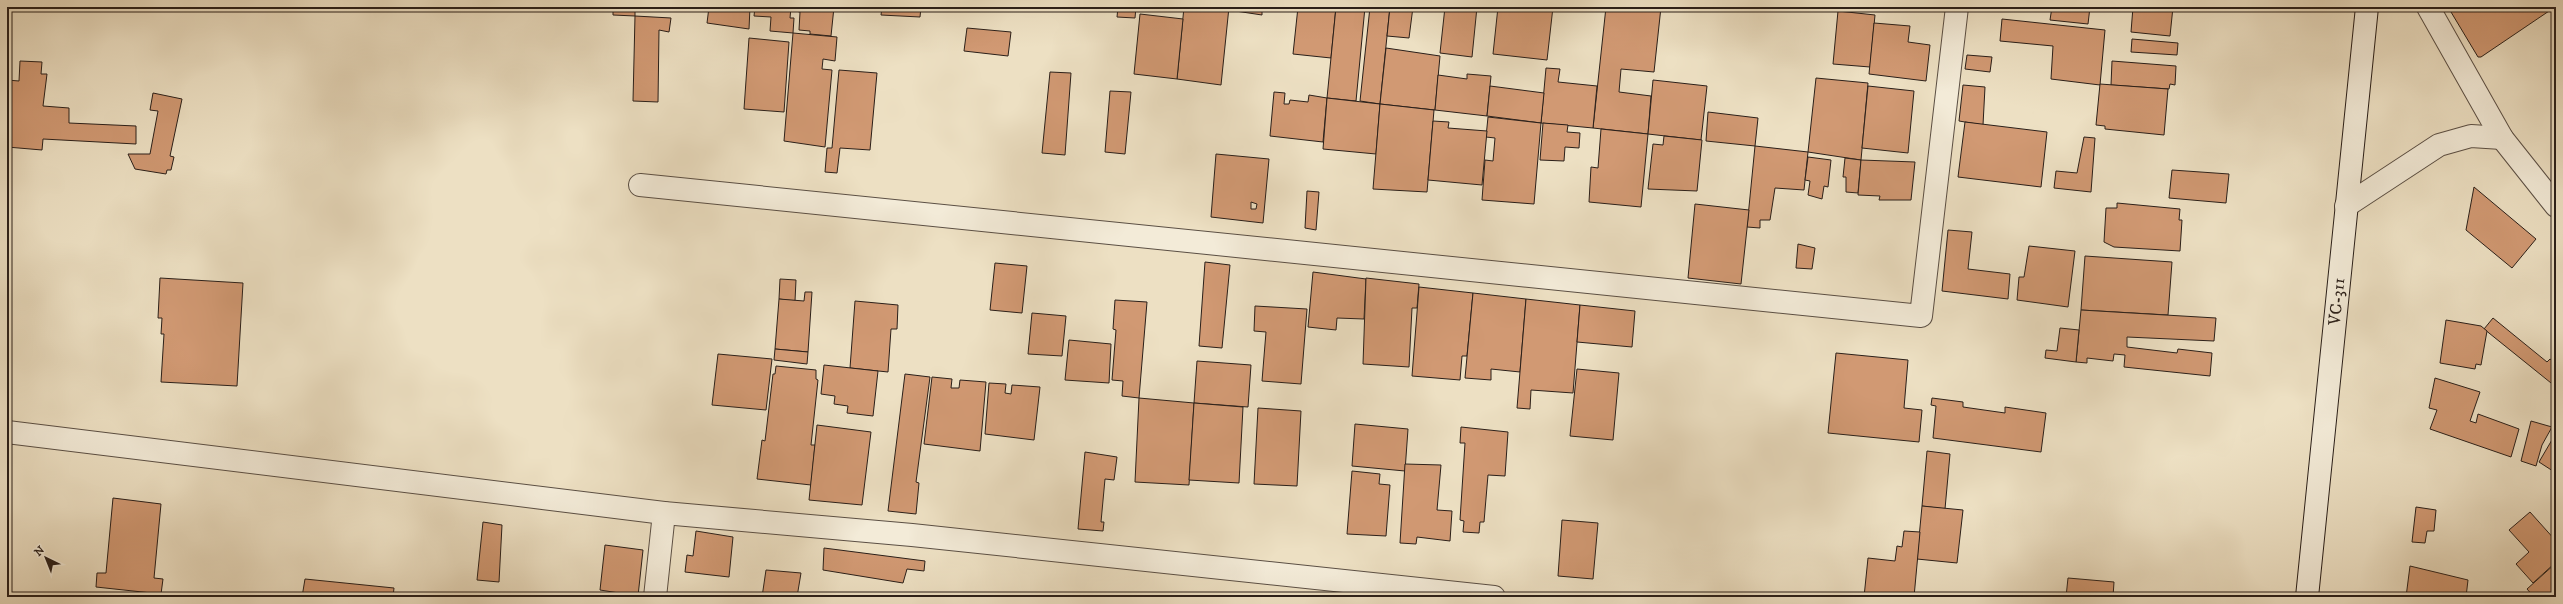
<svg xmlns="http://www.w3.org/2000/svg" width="2563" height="604" font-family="'IM FELL DW Pica',serif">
	<rect width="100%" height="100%" fill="#ede0c3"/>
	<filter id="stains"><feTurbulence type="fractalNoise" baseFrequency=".005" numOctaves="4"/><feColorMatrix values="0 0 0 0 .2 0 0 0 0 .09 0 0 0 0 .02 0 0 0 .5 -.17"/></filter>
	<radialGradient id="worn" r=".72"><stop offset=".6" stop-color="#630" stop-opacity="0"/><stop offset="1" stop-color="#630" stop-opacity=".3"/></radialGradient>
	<g fill="#d19973" stroke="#2a1f19" fill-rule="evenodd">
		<polygon points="613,7 635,7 635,16 613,15"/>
		<polygon points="709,7 750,7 749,29 707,23"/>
		<polygon points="755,7 791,7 790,18 794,18 793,33 770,31 771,17 754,16"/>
		<polygon points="795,7 834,7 831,36 810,34 810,31 799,30 800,12 795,11"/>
		<polygon points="882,7 921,7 920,17 881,15"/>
		<polygon points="1118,7 1136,7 1135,18 1117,17"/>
		<polygon points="1184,7 1229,7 1221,85 1177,79"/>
		<polygon points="1229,7 1262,7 1262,15 1229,10"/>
		<polygon points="1298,7 1336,7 1331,58 1293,54"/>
		<polygon points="1336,7 1365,7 1356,101 1327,98"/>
		<polygon points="1370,7 1390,7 1380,104 1360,101"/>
		<polygon points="1390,7 1413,7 1409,38 1387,36"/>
		<polygon points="1445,7 1477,7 1472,57 1440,53"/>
		<polygon points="1498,7 1553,7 1547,60 1493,54"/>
		<polygon points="1606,7 1661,7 1654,72 1621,69 1619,92 1651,96 1648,134 1593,128"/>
		<polygon points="2052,7 2090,7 2088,24 2050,20"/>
		<polygon points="2133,7 2173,7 2170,36 2131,32"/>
		<polygon points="2448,7 2555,7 2481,57 2478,57"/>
		<polygon points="1838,11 1875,15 1870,67 1833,64"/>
		<polygon points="1140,14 1183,19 1177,79 1134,74"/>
		<polygon points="635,16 671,18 669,32 659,30 658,102 633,101"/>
		<polygon points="2002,19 2105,30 2100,85 2051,79 2053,46 2000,41"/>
		<polygon points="1874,23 1910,26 1908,42 1930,45 1926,81 1869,74"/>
		<polygon points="967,28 1011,32 1008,56 964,51"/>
		<polygon points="793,33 837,37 835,61 823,59 822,69 832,70 825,147 784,141"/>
		<polygon points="749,38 789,42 784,112 744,109"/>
		<polygon points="2132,39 2178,43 2177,55 2131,52"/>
		<polygon points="1386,48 1440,56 1435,110 1380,104"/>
		<polygon points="1967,55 1992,57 1990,72 1965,69"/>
		<polygon points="20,61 42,62 41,74 47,74 43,106 69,108 69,123 136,126 136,144 43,139 42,150 7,147 7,80 19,81"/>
		<polygon points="2112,61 2176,66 2175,85 2170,84 2169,89 2111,85"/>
		<polygon points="1546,68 1560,69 1558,82 1597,86 1593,128 1541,123"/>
		<polygon points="839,70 877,73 870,150 840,148 837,173 825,172 827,148 832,148"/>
		<polygon points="1050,72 1071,73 1065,155 1042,153"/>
		<polygon points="1467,74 1491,76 1487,116 1435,110 1438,75 1467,79"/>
		<polygon points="1816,78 1868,83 1861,160 1808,152"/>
		<polygon points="1653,80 1707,86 1701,140 1648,134"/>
		<polygon points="2100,84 2168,89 2164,135 2105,129 2105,126 2096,125"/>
		<polygon points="1963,85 1985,87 1983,125 1959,121"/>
		<polygon points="1490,86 1544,93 1541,123 1487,116"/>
		<polygon points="1868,86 1914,91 1908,153 1862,148"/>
		<polygon points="1110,91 1131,92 1125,154 1105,152"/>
		<polygon points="1274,92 1285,93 1284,104 1289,104 1290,100 1308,102 1309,95 1327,98 1323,142 1270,136"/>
		<polygon points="153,93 182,99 170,156 174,157 171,170 167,170 166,174 135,169 128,154 150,154 158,111 150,110"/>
		<polygon points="1327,98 1380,104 1376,154 1323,149"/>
		<polygon points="1380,104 1434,110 1427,192 1373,189"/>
		<polygon points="1708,112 1758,118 1755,146 1706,141"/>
		<polygon points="1488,117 1541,123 1534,204 1482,200 1485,160 1493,161 1495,138 1486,137"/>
		<polygon points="1433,121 1449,122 1448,128 1487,131 1482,185 1428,180"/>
		<polygon points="1965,122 2047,132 2041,187 1958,177"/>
		<polygon points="1543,123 1568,125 1567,132 1580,133 1579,148 1565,147 1564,161 1540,160"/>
		<polygon points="1601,129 1648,134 1641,207 1589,202 1591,167 1598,168"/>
		<polygon points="1664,136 1702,140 1697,191 1648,189 1653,144 1663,145"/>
		<polygon points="2084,137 2095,138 2091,192 2054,188 2056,171 2077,173"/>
		<polygon points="1755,146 1808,152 1804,190 1775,188 1770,220 1760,220 1760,228 1747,227"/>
		<path d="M1216 154 1269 159 1263 223 1211 217ZM1251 202 1257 204 1256 209H1251Z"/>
		<polygon points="1808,157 1831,160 1828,187 1824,186 1822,199 1808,195 1810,181 1805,180"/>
		<polygon points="1845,158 1861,160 1858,193 1846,192 1846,177 1843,177"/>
		<polygon points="1861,160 1915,162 1911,200 1879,200 1880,196 1858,195"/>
		<polygon points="2172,170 2229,174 2226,203 2169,198"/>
		<polygon points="2474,187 2536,239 2512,268 2466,230"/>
		<polygon points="1307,191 1319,192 1316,230 1305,228"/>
		<polygon points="2117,203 2180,209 2179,220 2182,220 2180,251 2114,247 2104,242 2106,208 2117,208"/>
		<polygon points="1695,204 1749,210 1741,284 1688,278"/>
		<polygon points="1948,230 1972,232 1968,269 2010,274 2008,299 1942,291"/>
		<polygon points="1798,244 1815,248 1812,269 1796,268"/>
		<polygon points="2029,246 2075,251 2068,307 2017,300 2019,277 2024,277"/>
		<polygon points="2085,256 2172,262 2168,315 2081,310"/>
		<polygon points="1205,262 1230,265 1222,348 1199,346"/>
		<polygon points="995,263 1027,266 1022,313 990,310"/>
		<polygon points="1313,272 1366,279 1364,319 1337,318 1336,330 1308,327"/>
		<polygon points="160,278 243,283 237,386 161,382 164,334 161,334 162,318 158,318"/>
		<polygon points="1366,278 1419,284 1417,308 1412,308 1409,367 1363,364"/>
		<polygon points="780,279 796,280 795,301 779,299"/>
		<polygon points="1419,287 1473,293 1467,356 1462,356 1460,380 1412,376"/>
		<polygon points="805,292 812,292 808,352 775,349 779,299 804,301"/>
		<polygon points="1473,293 1526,299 1520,372 1491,369 1491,380 1465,378"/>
		<polygon points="1526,299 1580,305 1573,393 1531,390 1530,409 1517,408"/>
		<polygon points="1115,300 1147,302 1139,398 1122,396 1123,381 1112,380 1116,330 1113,329"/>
		<polygon points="855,301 898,305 897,329 891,329 888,372 850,368"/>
		<polygon points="1580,305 1635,311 1632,347 1577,342"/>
		<polygon points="1255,306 1307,309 1301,384 1262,381 1266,332 1254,331"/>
		<polygon points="2081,310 2216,318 2214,341 2127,337 2127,347 2177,353 2178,349 2212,353 2210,376 2124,367 2125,355 2114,354 2113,361 2087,358 2087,363 2076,362"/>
		<polygon points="1032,313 1066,316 1062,356 1028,354"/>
		<polygon points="2493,318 2547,362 2550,359 2556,363 2556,387 2484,329"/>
		<polygon points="2446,320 2481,326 2487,331 2481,365 2476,364 2475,369 2440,363"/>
		<polygon points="2060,328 2079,330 2076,362 2045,358 2046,350 2057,351"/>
		<polygon points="1069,340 1111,344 1109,383 1065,380"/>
		<polygon points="775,349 808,352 807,364 774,360"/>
		<polygon points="1836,353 1908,360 1904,408 1922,410 1919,442 1828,433"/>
		<polygon points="718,354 772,359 766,410 712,405"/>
		<polygon points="1197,361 1251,365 1248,407 1194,403"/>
		<polygon points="824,365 878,371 873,416 847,413 848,406 834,404 835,396 821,394"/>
		<polygon points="776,366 816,370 816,379 818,380 811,445 815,445 811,485 757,479 762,440 765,441 773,374 775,374"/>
		<polygon points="1577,369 1619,373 1613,440 1570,436"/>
		<polygon points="905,374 930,377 916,482 919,483 916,514 888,511"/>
		<polygon points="932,377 952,379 951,388 959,388 960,380 986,382 980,451 924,444"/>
		<polygon points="2435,378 2480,392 2470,421 2476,423 2478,414 2519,429 2511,457 2430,429 2437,410 2429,408"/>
		<polygon points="989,383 1006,384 1005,393 1011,394 1012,385 1040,387 1034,440 985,434"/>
		<polygon points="1139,398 1194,403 1189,485 1135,482"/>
		<polygon points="1932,398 1963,402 1963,407 2005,413 2005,407 2046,413 2041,452 1933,438 1936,406 1931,405"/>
		<polygon points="1194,403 1243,407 1239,483 1189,480"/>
		<polygon points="1258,408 1301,411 1297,486 1254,484"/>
		<polygon points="2531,421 2552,427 2542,445 2536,466 2521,461"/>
		<polygon points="1355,424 1408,429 1405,471 1352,466"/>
		<polygon points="817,425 871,432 862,505 809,500"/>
		<polygon points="1461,427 1508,432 1505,476 1488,475 1484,522 1480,522 1479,533 1463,532 1464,521 1460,520 1465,443 1460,443"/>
		<polygon points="2556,433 2556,473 2539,462"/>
		<polygon points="1927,451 1950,454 1945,509 1922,506"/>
		<polygon points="1085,452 1117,457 1114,480 1105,479 1101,522 1104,522 1103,531 1078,529"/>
		<polygon points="1405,464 1441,465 1437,510 1452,511 1450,541 1417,537 1416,544 1400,543"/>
		<polygon points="1352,471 1380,474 1379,484 1390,485 1386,536 1347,534"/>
		<polygon points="113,498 161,504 154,578 163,579 161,594 96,587 97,573 106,573"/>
		<polygon points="1922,506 1963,510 1957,563 1917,559"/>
		<polygon points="2416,507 2436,510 2434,531 2427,531 2425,543 2412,542"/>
		<polygon points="2530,512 2556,541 2556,562 2533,583 2516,564 2529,552 2509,530"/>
		<polygon points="1562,520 1598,523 1593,579 1558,576"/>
		<polygon points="483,522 502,525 499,582 477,580"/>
		<polygon points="696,531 733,537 729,577 685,572 687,555 693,556"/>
		<polygon points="1904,531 1920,532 1914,597 1864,597 1868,558 1895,561 1897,546 1902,547"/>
		<polygon points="605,545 643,550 638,596 600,590"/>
		<polygon points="824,548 925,561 924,571 907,569 903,583 823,570"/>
		<polygon points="2556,563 2556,597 2534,597 2527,589"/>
		<polygon points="2410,566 2468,580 2466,597 2406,597"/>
		<polygon points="766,570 801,573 797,597 762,597"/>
		<polygon points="2068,578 2114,582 2113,597 2066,597"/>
		<polygon points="305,579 394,588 393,597 302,597"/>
	</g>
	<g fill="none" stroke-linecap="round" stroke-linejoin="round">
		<g stroke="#5b4f44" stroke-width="24">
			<g id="street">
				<polyline points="2428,7 2502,138 2556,206"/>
				<polyline points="640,185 1921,316 1957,7"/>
				<polyline points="2346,206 2439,145 2471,136 2502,138"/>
				<polyline points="7,432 664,513 912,535 1494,597"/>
				<polyline points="655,597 664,513"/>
			</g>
		</g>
		<g stroke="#2a1f19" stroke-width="24">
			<g id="secondary">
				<path id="s1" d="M2307 597 2367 7"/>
			</g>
		</g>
		<use href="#street" stroke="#f3ebd8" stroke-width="22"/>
		<use href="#secondary" stroke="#f3ebd8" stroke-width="22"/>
	</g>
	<g text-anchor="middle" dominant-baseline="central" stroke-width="3" stroke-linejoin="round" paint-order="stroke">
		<g font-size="17" fill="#2a1f19" stroke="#f3ebd8">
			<text stroke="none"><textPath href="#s1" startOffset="297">VC-311</textPath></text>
		</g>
	</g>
	<rect width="2563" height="604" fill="none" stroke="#ede0c3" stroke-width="24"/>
	<rect x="8" y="8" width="2547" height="588" fill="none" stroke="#2a1f19" stroke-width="2"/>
	<rect x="12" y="12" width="2539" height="580" fill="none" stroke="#2a1f19"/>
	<g transform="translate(46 558) rotate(317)" stroke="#f3ebd8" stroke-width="3" paint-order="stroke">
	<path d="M0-3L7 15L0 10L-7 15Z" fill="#2a1f19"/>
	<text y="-6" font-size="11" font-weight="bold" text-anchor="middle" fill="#2a1f19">N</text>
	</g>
	<rect width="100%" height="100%" filter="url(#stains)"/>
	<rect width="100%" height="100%" fill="url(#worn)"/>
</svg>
